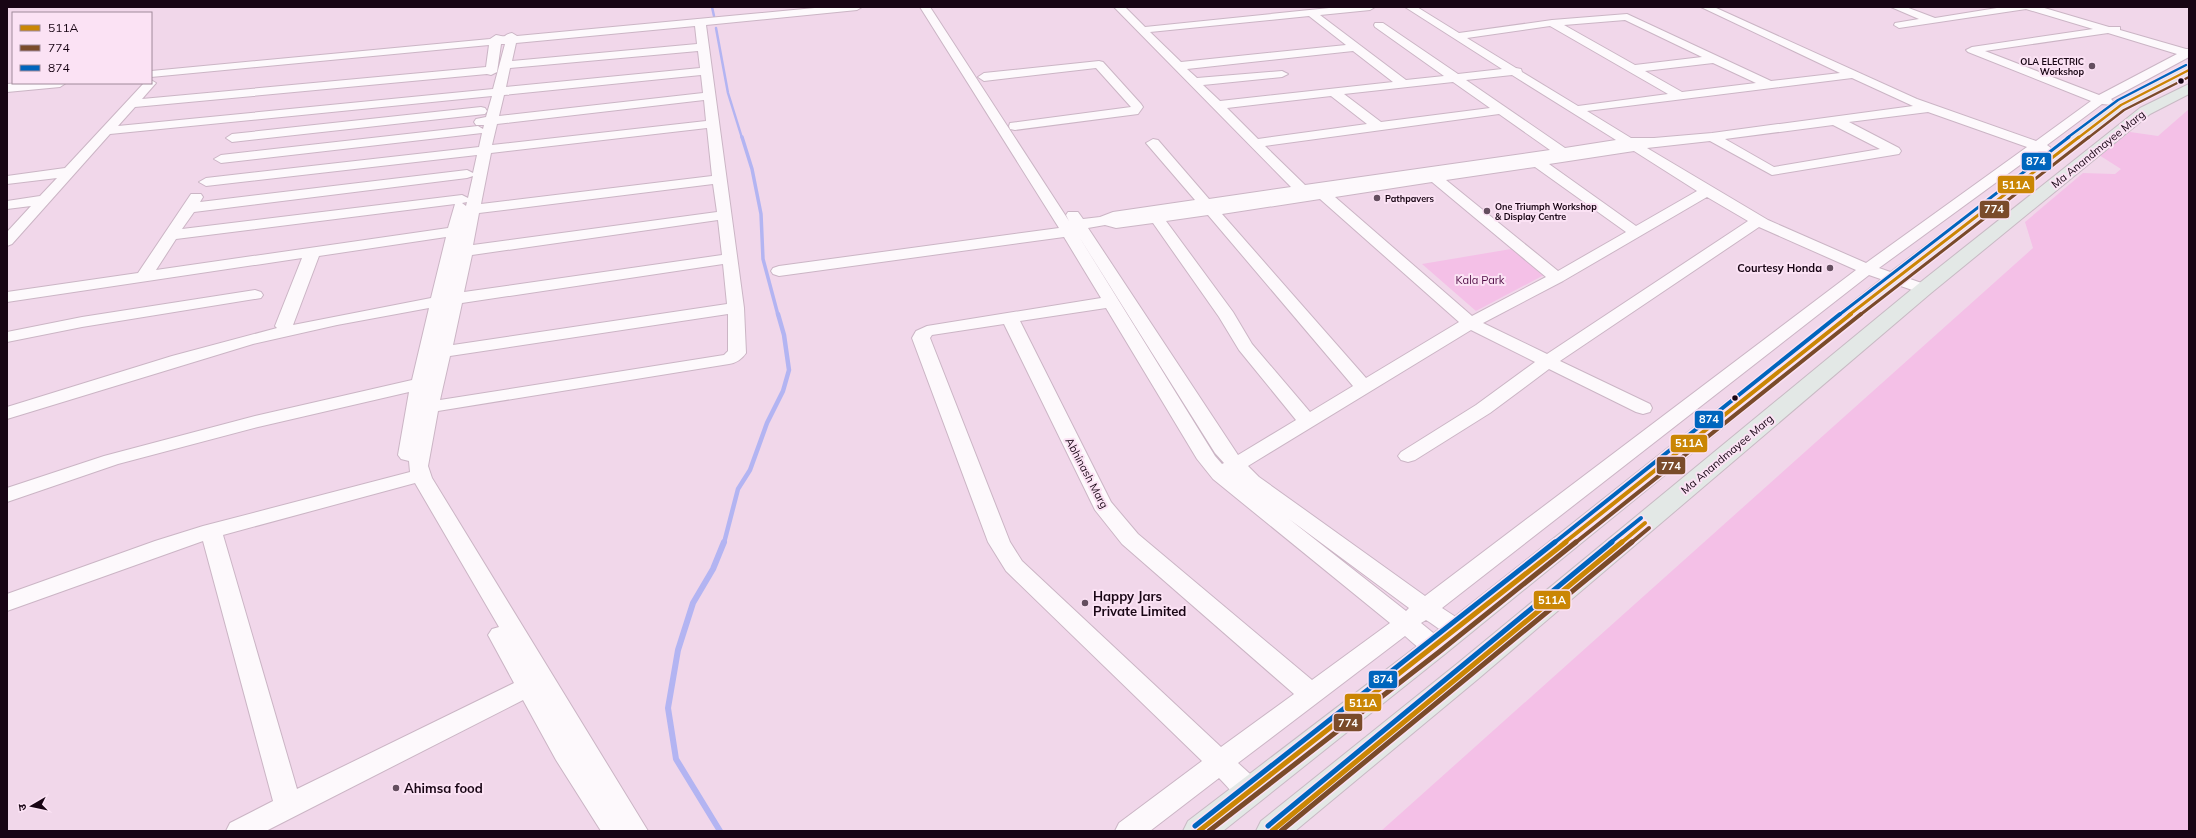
<svg xmlns="http://www.w3.org/2000/svg" width="2196" height="838" font-family="Mulish,'Noto Sans Devanagari',sans-serif">
	<rect width="100%" height="100%" fill="#f1d7ea"/>
	<g fill="#f4c0e7">
		<polygon points="2189,109 2189,831 1381,831 2033,248 2025,222 2083,173 2115,174 2121,169 2099,155 2130,132 2158,136"/>
		<polygon points="1511,249 1546,274 1476,311 1422,264"/>
	</g>
	<g fill="none" stroke-linecap="round" stroke-linejoin="round">
		<g stroke="#b3b4f2" stroke-width="2.5">
			<polyline points="712,7 714,16"/>
			<polyline points="716,28 728,93 742,138"/>
		</g>
		<polyline stroke="#b3b4f2" stroke-width="3.5" points="742,137 752,169 761,214 763,259 778,315"/>
		<polyline stroke="#b3b4f2" stroke-width="4.5" points="724,543 738,489 750,470 767,423 783,391 789,370 784,335 778,314"/>
		<polyline stroke="#b3b4f2" stroke-width="6" points="720,831 676,759 668,708 678,650 693,603 713,569 724,542"/>
		<g stroke="#cbb5c5" stroke-width="2">
			<g id="minor">
				<path d="M825 7H862L857 10 706 25 744 308 746 353C742 359 736 363 729 364L438 411 428 466 432 478 648 831H601L556 760 523 700 266 831H226L230 823 273 801 203 541 7 611V594L155 541 203 526 410 472 409 461 401 459 398 455 409 392 258 427 118 464 7 502V488L104 456 255 416 412 380 429 308 337 325 253 344 7 419V407L172 356 277 328 275 326 302 258 7 302V292L138 273 191 194H201L203 197 200 202 467 170 473 173 477 155 206 186 199 182 206 178 479 147 482 133 221 163 214 159 221 155 478 126 483 129 484 125H476L474 122 476 119 486 117 492 96 110 134 12 244 7 246V232L31 206 7 209V201L40 196 57 178 7 184V176L65 168 144 83H151V80L156 83 142 99 486 67 489 45 151 77V71L490 39 496 35C510 38 501 35 512 33L517 36ZM695 26 697 44 512 61 516 43ZM501 44H505L493 89 118 126 135 107 487 74 491 75 497 72ZM698 51 700 68 506 87 510 68ZM701 75 703 93 499 116 504 95ZM704 100 706 121 492 145 497 124ZM707 128 712 176 481 204 491 153ZM473 176 468 198 462 195 182 229 194 212 467 178ZM713 184 717 212 473 245 479 213ZM467 202 466 206 462 203ZM455 204 448 228 156 270 176 239ZM718 220 722 255 464 292 472 255ZM446 237 431 298 293 325 319 256ZM723 264 727 304 453 345 462 303ZM728 314V351L724 355 440 400 450 356ZM415 483 499 627 492 629 488 635 514 683 297 789 223 535Z"/>
				<path d="M920 7H930L1069 221 1066 215 1068 212H1078L1083 219 1100 217 1113 212 1195 200 1146 143 1153 139 1158 140 1209 199 1291 187 1114 7H1125L1145 27 1339 7H1375L1370 10 1320 15 1406 80 1444 76 1375 27 1374 25 1375 23H1383L1458 74 1502 69 1405 7H1417L1459 33 1552 20 1627 14 1771 81 1840 73 1701 7H1714L1917 99 2036 141 2091 101 1968 52 1966 50 1972 47 2093 29 2026 9 1899 28 1894 25 1895 23 1919 19 1891 7H1906L1935 18 2003 7H2041L2109 27H2120V30L2186 49H2189V57L2111 99 2114 102 2112 105 2102 104 2047 145 2051 148 2049 151H2039L1879 268 1930 286 1932 289 1930 292H1918L1869 275 1442 608 1465 623 1469 629 1465 635C1450 640 1439 628 1426 620L1421 623 1443 641 1447 647 1443 653C1427 658 1417 646 1405 636L1238 763 1260 783 1263 791 1260 799C1240 806 1232 791 1219 778L1150 831H1115L1119 823 1202 761 1006 571 988 542 912 338 916 331 927 326 1101 298 1064 237 779 276 773 274 771 271 773 268 779 266 1059 228ZM1309 16 1346 45 1181 62 1150 32ZM1625 20 1702 57 1635 65 1564 25ZM1550 26 1668 94 1578 106 1522 72 1521 69 1516 68 1467 38ZM2108 33 2177 54 2099 95 1985 51ZM1353 51 1393 82 1220 101 1203 85 1282 77 1288 74 1282 71 1197 78 1187 69ZM1713 63 1756 83 1682 92 1645 71ZM1512 75 1616 140 1565 148 1466 80ZM1852 78 1913 106 1712 133 1654 138H1631L1587 111ZM1453 82 1490 108 1381 122 1344 94ZM1331 96 1367 124 1258 139 1227 108ZM1928 112 2027 147 1866 263 1768 220 1647 148 1710 141 1772 175 1899 154 1901 151 1899 148 1849 122ZM1499 114 1550 150 1305 185 1265 146ZM1833 125 1880 149 1774 167 1725 139ZM1634 151 1697 191 1636 226 1549 164ZM1535 167 1626 232 1558 271 1446 180ZM1432 182 1546 277 1472 316 1335 197ZM1707 197 1748 221 1547 354 1483 323 1563 281ZM1320 199 1459 322 1366 378 1222 214ZM1208 215 1353 386 1310 412 1252 344 1233 312 1166 221ZM1153 223 1219 317 1239 350 1296 420 1238 455 1088 228 1105 225 1116 228ZM1759 227 1856 270 1425 596 1259 477 1248 466 1471 330 1535 362 1476 405 1401 452 1398 456 1401 460 1408 462 1415 460 1490 413 1549 369 1636 412 1643 414 1650 412 1652 408 1650 404 1560 361ZM1078 235 1215 453 1224 463 1222 464 1215 456ZM1106 308 1197 459 1213 479 1390 623 1312 680 1138 534 1111 502 1020 321ZM1004 324 1095 510 1122 544 1294 694 1221 747 1022 561 1010 542 930 338 932 335ZM1289 519 1409 608 1406 611Z"/>
				<polygon points="1099,61 1103,62 1141,104 1143,107 1138,114 1015,130 1010,129 1009,126 1010,123 1131,107 1096,68 984,81 978,77 984,73"/>
				<polygon points="22,83 66,83 60,87 7,92 7,84"/>
				<polygon points="481,107 485,108 487,111 485,114 232,142 226,138 232,134"/>
				<polygon points="255,290 261,292 263,295 261,298 82,327 7,342 7,332 82,317"/>
			</g>
		</g>
		<g stroke="#c8bac4" stroke-width="2">
			<g id="major">
				<polygon points="2189,66 2189,75 2126,108 1902,282 1445,654 1223,831 1183,831 1188,821 1425,640 1888,274 2055,148 2116,102"/>
				<polygon points="2189,84 2189,94 2150,114 1931,293 1478,679 1295,831 1256,831 1261,821 1458,663 1917,285 2140,108"/>
			</g>
		</g>
		<use href="#minor" fill="#fdf9fc" fill-rule="evenodd"/>
		<use href="#major" fill="#e3e8e6" fill-rule="evenodd"/>
		<g stroke="#fbe2f4" stroke-width="4.5">
			<polyline id="bus-1-far3" points="2078,138 2121,105 2189,70"/>
		</g>
		<g stroke="#fbe2f4" stroke-width="5.5">
			<polyline id="bus-1-far2" points="1849,315 2079,137"/>
		</g>
		<g stroke="#fbe2f4" stroke-width="7">
			<g id="bus-1-far1">
				<polyline points="1564,543 1851,314"/>
				<polyline points="1621,543 1645,523"/>
			</g>
		</g>
		<g stroke="#fbe2f4" stroke-width="8">
			<g id="bus-1">
				<polyline points="1199,831 1566,542"/>
				<polyline points="1272,831 1622,542"/>
			</g>
		</g>
		<g stroke="#fbe2f4" stroke-width="4.5">
			<polyline id="bus-2-far3" points="2088,138 2124,110 2189,77"/>
		</g>
		<g stroke="#fbe2f4" stroke-width="5.5">
			<polyline id="bus-2-far2" points="1860,315 2089,137"/>
		</g>
		<g stroke="#fbe2f4" stroke-width="7">
			<g id="bus-2-far1">
				<polyline points="1575,543 1861,314"/>
				<polyline points="1631,543 1649,528"/>
			</g>
		</g>
		<g stroke="#fbe2f4" stroke-width="8">
			<g id="bus-2">
				<polyline points="1209,831 1439,652 1576,542"/>
				<polyline points="1281,831 1632,542"/>
			</g>
		</g>
		<g stroke="#fbe2f4" stroke-width="4.5">
			<polyline id="bus-3-far3" points="2067,138 2118,100 2186,65"/>
		</g>
		<g stroke="#fbe2f4" stroke-width="5.5">
			<polyline id="bus-3-far2" points="1839,315 2069,137"/>
		</g>
		<g stroke="#fbe2f4" stroke-width="7">
			<g id="bus-3-far1">
				<polyline points="1554,543 1840,314"/>
				<polyline points="1610,543 1641,518"/>
			</g>
		</g>
		<g stroke="#fbe2f4" stroke-width="8">
			<g id="bus-3">
				<polyline points="1195,826 1555,542"/>
				<polyline points="1268,826 1612,542"/>
			</g>
		</g>
		<use href="#bus-1-far3" stroke="#ca8604" stroke-width="2.5"/>
		<use href="#bus-1-far2" stroke="#ca8604" stroke-width="3"/>
		<use href="#bus-1-far1" stroke="#ca8604" stroke-width="4"/>
		<use href="#bus-1" stroke="#ca8604" stroke-width="5"/>
		<use href="#bus-2-far3" stroke="#7a4b2a" stroke-width="2.5"/>
		<use href="#bus-2-far2" stroke="#7a4b2a" stroke-width="3"/>
		<use href="#bus-2-far1" stroke="#7a4b2a" stroke-width="4"/>
		<use href="#bus-2" stroke="#7a4b2a" stroke-width="5"/>
		<use href="#bus-3-far3" stroke="#0065bd" stroke-width="2.5"/>
		<use href="#bus-3-far2" stroke="#0065bd" stroke-width="3"/>
		<use href="#bus-3-far1" stroke="#0065bd" stroke-width="4"/>
		<use href="#bus-3" stroke="#0065bd" stroke-width="5"/>
	</g>
	<g fill="#644e5f" stroke="#fbe2f4" stroke-width="1.5">
		<circle cx="2092" cy="66" r="4"/>
		<circle cx="1377" cy="198" r="4"/>
		<circle cx="1487" cy="211" r="4"/>
		<circle cx="1830" cy="268" r="4"/>
		<circle cx="1085" cy="603" r="4"/>
		<circle cx="396" cy="788" r="4"/>
	</g>
	<g fill="#180514" stroke="#fbe2f4" stroke-width="1.5">
		<circle cx="2181" cy="81" r="3.5"/>
		<circle cx="1735" cy="398" r="3.5"/>
	</g>
	<g text-anchor="middle" dominant-baseline="central" stroke-width="4" stroke-linejoin="round" paint-order="stroke">
		<g font-size="9" font-weight="bold" fill="#180514" stroke="#fbe2f4" text-anchor="start">
			<text x="2084" y="61" text-anchor="end">OLA ELECTRIC<tspan x="2084" dy="10">Workshop</tspan></text>
			<text x="1385" y="198">Pathpavers</text>
			<text x="1495" y="206">One Triumph Workshop<tspan x="1495" dy="10">&amp; Display Centre</tspan></text>
		</g>
		<g font-size="11" fill="#180514" stroke="#fbe2f4">
			<text transform="translate(2098 149) rotate(-39)">Ma Anandmayee Marg</text>
			<text transform="translate(1727 454) rotate(-40)">Ma Anandmayee Marg</text>
			<text transform="translate(1087 473) rotate(62)">Abhinash Marg</text>
		</g>
		<g font-size="11" font-weight="bold" fill="#180514" stroke="#fbe2f4" text-anchor="end">
			<text x="1822" y="268">Courtesy Honda</text>
		</g>
		<g font-size="11" fill="#4f0b44" stroke="#fbe2f4">
			<text x="1480" y="280">Kala Park</text>
		</g>
		<g font-size="13" font-weight="bold" fill="#180514" stroke="#fbe2f4" text-anchor="start">
			<text x="1093" y="596">Happy Jars<tspan x="1093" dy="15">Private Limited</tspan></text>
			<text x="404" y="788">Ahimsa food</text>
		</g>
	</g>
	<g stroke="#fbe2f4" stroke-width="1.5">
		<rect x="2021" y="152" width="31" height="19" rx="4" fill="#0065bd"/>
		<rect x="1997" y="175" width="38" height="19" rx="4" fill="#ca8604"/>
		<rect x="1979" y="200" width="31" height="19" rx="4" fill="#7a4b2a"/>
		<rect x="1694" y="410" width="30" height="19" rx="4" fill="#0065bd"/>
		<rect x="1670" y="434" width="38" height="19" rx="4" fill="#ca8604"/>
		<rect x="1656" y="456" width="30" height="19" rx="4" fill="#7a4b2a"/>
		<rect x="1533" y="590" width="38" height="20" rx="4" fill="#ca8604"/>
		<rect x="1368" y="670" width="30" height="19" rx="4" fill="#0065bd"/>
		<rect x="1344" y="693" width="38" height="19" rx="4" fill="#ca8604"/>
		<rect x="1333" y="713" width="30" height="19" rx="4" fill="#7a4b2a"/>
	</g>
	<g font-size="11" text-anchor="middle" font-weight="bold" fill="#fff">
		<text x="2036" y="165">874</text>
		<text x="2016" y="189">511A</text>
		<text x="1994" y="213">774</text>
		<text x="1709" y="423">874</text>
		<text x="1689" y="447">511A</text>
		<text x="1671" y="470">774</text>
		<text x="1552" y="604">511A</text>
		<text x="1383" y="683">874</text>
		<text x="1363" y="707">511A</text>
		<text x="1348" y="727">774</text>
	</g>
	<rect width="2196" height="838" fill="none" stroke="#180514" stroke-width="16"/>
	<rect x="12" y="12" width="140" height="72" fill="#fbe2f4" stroke="#a08a9a"/>
	<rect x="20" y="25" width="20" height="6" fill="#ca8604" stroke="#a08a9a"/>
	<text x="48" y="32" font-size="12" fill="#180514">511A</text>
	<rect x="20" y="45" width="20" height="6" fill="#7a4b2a" stroke="#a08a9a"/>
	<text x="48" y="52" font-size="12" fill="#180514">774</text>
	<rect x="20" y="65" width="20" height="6" fill="#0065bd" stroke="#a08a9a"/>
	<text x="48" y="72" font-size="12" fill="#180514">874</text>
	<g transform="translate(32 806) rotate(261)" stroke="#fbe2f4" stroke-width="3" paint-order="stroke">
	<path d="M0-3L7 15L0 10L-7 15Z" fill="#180514"/>
	<text y="-6" font-size="11" font-weight="bold" text-anchor="middle" fill="#180514">उ</text>
	</g>
</svg>
